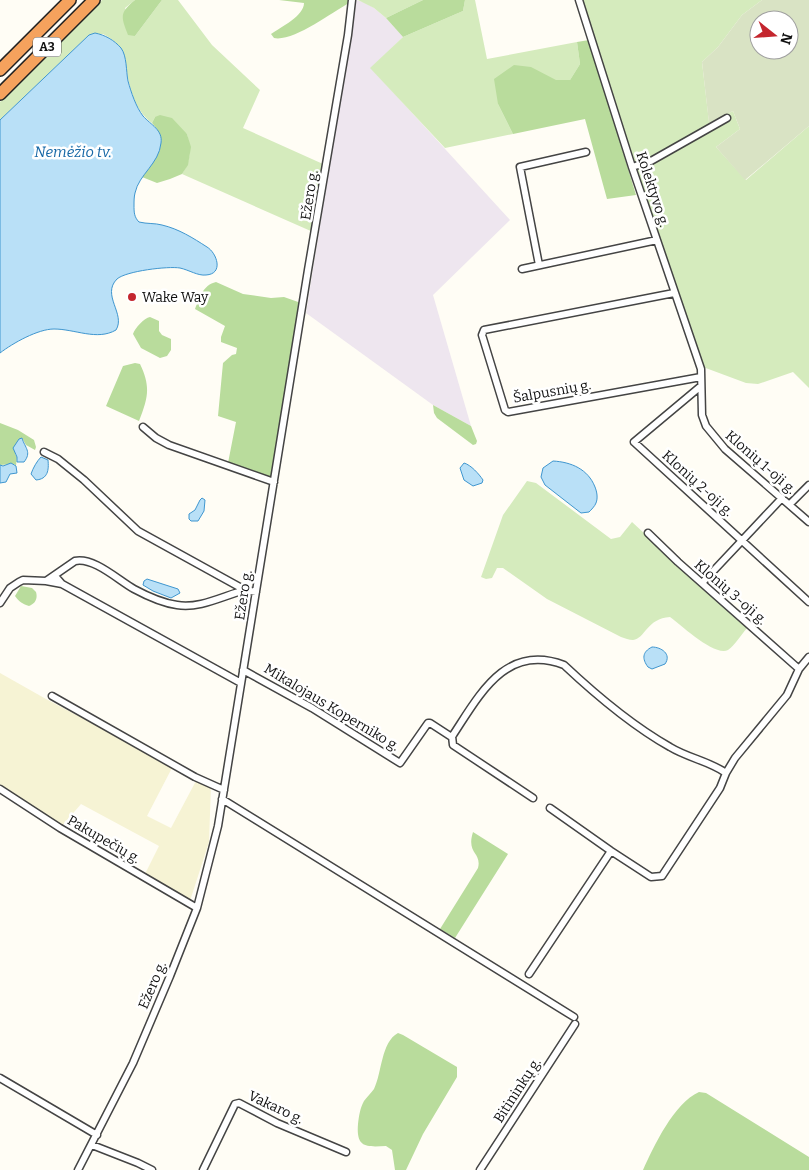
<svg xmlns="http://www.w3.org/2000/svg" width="809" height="1170" viewBox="0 0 809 1170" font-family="Bitter,serif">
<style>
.industrial{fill:#eee6ef}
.farmland{fill:#f6f3d4}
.green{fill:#d5ebbd}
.forest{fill:#b9dc9c}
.cemetery{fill:#d9e3c4;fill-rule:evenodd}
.water{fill:#b9e0f7;stroke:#3f96cf}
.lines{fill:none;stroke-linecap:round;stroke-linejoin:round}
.street-casing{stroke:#444;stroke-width:9}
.highway-casing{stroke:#222;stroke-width:14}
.street{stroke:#fff;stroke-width:6}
.highway{stroke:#f5a25d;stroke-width:11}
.poi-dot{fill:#c4262e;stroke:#fff;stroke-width:2}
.labels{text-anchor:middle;stroke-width:5;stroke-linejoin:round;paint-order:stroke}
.shield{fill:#fff;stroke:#585858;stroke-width:1}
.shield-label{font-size:12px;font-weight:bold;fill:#111}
.street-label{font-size:14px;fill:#111;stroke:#fff}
.poi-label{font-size:14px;fill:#111;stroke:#fff;text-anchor:start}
.water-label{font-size:15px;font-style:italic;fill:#1768a6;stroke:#fff}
</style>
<rect width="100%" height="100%" fill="#fffdf5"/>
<!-- industrial -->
<path class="industrial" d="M 356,0 L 364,2 L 374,8 L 386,18 L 403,37 L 371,68 L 510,220 L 433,295 L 471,426 L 433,405 L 306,313 Z"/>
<!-- farmland -->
<path class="farmland" d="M 0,673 L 46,699 L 173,766 L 147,816 L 171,828 L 197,779 L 211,786 L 209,842 L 189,904 L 145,874 L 159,846 L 81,804 L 62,826 L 0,785 Z"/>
<!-- green -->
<path class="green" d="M 102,0 L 135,0 L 125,8 L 135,36 L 162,0 L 178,0 L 212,45 L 260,90 L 243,128 L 323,164 L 313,232 L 182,174 C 191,161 191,149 187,134 L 155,117 L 152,123 C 136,111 130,91 127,72 C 126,64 126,55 121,49 C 118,43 109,37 103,34 L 89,35 L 0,120 L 0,102 Z
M 358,0 L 423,0 L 386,18 L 374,8 Z
M 465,0 L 475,0 L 487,59 L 577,42 L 580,64 L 570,80 L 556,80 L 498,104 L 513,134 L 445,148 L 370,68 L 403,37 L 463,11 Z
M 582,0 L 762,0 L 742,15 L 718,47 L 702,62 L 709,122 L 733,111 L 740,129 L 716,147 L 746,180 L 809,126 L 809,388 L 793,372 L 758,384 L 746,383 L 703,367 L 636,171 Z
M 527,481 L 536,483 L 611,539 L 620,537 L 632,522 L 747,628 C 741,635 735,645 728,650 C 715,657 681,625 670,617 C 647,618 645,639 633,640 C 629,640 625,638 621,637 L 547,599 L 503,568 L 497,568 L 492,578 L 486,579 L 481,577 L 503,515 Z"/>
<!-- forest -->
<path class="forest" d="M 135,0 L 162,0 L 135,36 L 128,35 C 121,17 119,13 135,0 Z
M 279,0 L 348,0 L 349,3 C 331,13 293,42 274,38 L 271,34 C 281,27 304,16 304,3 Z
M 423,0 L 465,0 L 463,11 L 403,37 L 386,18 Z
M 589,40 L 636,195 L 607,199 L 585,119 L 513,134 L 498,104 L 494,79 L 514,65 L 531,67 L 556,80 L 570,80 L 580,64 L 577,42 Z
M 160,115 L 172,118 L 187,134 L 191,147 L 188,165 L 182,174 L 170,179 L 157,183 L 142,177 L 151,166 L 157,129 L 152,123 L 155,117 Z
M 216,282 L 243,294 L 271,298 L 284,297 L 301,303 L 272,478 L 228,463 L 236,422 L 218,416 L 223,363 L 232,355 L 236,354 L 237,348 L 221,342 L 221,337 L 225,326 L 195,309 C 200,297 203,285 216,282 Z
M 150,317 L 159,321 L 159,331 L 162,335 L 171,339 L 171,350 L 167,356 L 160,358 L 141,348 L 133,334 C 135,328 144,318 150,317 Z
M 135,363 L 140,364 C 151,387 148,398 139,421 L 106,406 L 123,366 Z
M 433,405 L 471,426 L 477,441 L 476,444 L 473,445 L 437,418 L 434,413 Z
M 0,423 L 18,430 L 34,440 L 36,447 L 35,450 L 26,445 L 22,438 L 15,454 L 17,457 L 16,466 L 14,464 L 0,465 Z
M 21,586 L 32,588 L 36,592 C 38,599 35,604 29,606 C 23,604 19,602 15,596 Z
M 473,832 L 508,854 L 455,938 L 440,929 L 478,868 C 482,852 466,854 473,832 Z
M 398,1033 L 403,1035 L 457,1067 L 457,1077 L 423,1134 L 406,1170 L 395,1170 L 392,1150 L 386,1146 C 366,1147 356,1148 358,1124 C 359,1116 360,1108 364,1101 C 367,1097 371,1093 374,1089 C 382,1073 381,1042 398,1033 Z
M 699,1092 L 706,1093 L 809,1157 L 809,1170 L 643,1170 C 654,1146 674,1103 699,1092 Z"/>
<!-- cemetery -->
<path class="cemetery" d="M 762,0 L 809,0 L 809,126 L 745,180 L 716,147 L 740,129 L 733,111 L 709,123 L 702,62 L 718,47 L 742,15 ZM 759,20 L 789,20 L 789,50 L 759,50 Z"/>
<!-- water -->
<path class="water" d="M 95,33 C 105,35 114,40 121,48 C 127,56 126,71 128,81 C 131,92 136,107 143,116 C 151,125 163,130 161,143 C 159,164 139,174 135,193 C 134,197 134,201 134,205 C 134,212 134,217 139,222 C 147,224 155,223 162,225 C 179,229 193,238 207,247 C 217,253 224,274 206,275 C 198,276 189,270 180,268 C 168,266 126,271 117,279 C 101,295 126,314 116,330 C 97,341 75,329 54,329 C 38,329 13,343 0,353 L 0,120 L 89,35 Z
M 22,438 C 25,448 32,452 24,462 L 17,462 L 17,457 L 13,448 L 19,439 Z
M 41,457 L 48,460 C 49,470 48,479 36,480 L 31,474 C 33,468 37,461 41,457 Z
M 553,461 C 571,462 588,469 595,487 C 597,492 598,498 596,503 C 595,506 591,510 589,512 L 581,513 L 545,485 L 541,477 L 543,468 Z
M 11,463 L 16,466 L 17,473 L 10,474 L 6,482 L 0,483 L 0,465 L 3,466 Z
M 464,463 C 471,465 479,474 483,480 L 482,483 L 473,486 L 464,480 L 460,468 Z
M 202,498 L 205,500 L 204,511 L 198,521 L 191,521 L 189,519 L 189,514 L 195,510 L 200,500 Z
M 147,579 L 178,589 L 180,593 L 171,598 L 153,591 L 143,585 L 144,581 Z
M 652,647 C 661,647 672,654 665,664 L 652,669 L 648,667 C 642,659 642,652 652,647 Z"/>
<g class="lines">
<!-- street casing -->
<g class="street-casing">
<path id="street" d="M 579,0 L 632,167 L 701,369 L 702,415 L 706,426 L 725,449 L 809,522
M 632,167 L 651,161 L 727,118
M 539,265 L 520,167 L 586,152
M 522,269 L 657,240
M 674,293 L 484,330 L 482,335 L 505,410 L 508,412 L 701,377
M 701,386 L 634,442 L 809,602
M 143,427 L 156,438 L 169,445 L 274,482
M 44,452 L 58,459 L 84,480 L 138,531 L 245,590 L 256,592
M 790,504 L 809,485
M 648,533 L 678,562 L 799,669
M 46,581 L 62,584 L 55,576
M 702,583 L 782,498
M 62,584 L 241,683
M 0,603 L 10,588 L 19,582 L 23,580 L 46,581 L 75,561 C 94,557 118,580 134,589 C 147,596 162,603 177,605 C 199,609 223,596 245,590
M 243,670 L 312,708 L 400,763 L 428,723 L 430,723 L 450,736 L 453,735 C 480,694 506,643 564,665 C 597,696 631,725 670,747 C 688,758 709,761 726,773
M 52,696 L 195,777 L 224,790
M 452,736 L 453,745 L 533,798
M 0,789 L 60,828 L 197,908
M 222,799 L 574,1017
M 550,808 L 611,851 L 651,877 L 662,876 L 720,788 L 726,773 L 735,758 L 787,695 L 799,669 L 809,657
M 529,974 L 611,851
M 0,1078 L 97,1135
M 92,1145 L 138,1163 L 152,1170
M 78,1170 L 133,1063 L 170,976 L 197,908 L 218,826 L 308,270 L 348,35 L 352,0
M 203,1170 L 235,1104 L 239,1103 L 277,1123 L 346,1152
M 480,1170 L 575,1024"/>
</g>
<!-- highway casing -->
<g class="highway-casing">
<path id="highway" d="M 0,70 L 70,0
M 0,94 L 94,0"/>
</g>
<!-- street -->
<use href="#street" class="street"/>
<!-- highway -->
<use href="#highway" class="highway"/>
</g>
<!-- markers -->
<circle class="poi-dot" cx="132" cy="297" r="5"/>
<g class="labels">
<!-- shield labels -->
<rect class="shield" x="33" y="37.5" width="28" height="19" rx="4"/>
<g class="shield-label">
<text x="47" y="51">A3</text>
</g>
<!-- street labels -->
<g class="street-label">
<text transform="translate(653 189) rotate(72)" y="5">Kolektyvo g.</text>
<text transform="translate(309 195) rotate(-81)" y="5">Ežero g.</text>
<text transform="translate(552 391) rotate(-10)" y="5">Šalpusnių g.</text>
<text transform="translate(761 462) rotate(41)" y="5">Klonių 1-oji g.</text>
<text transform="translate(698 483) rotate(42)" y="5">Klonių 2-oji g.</text>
<text transform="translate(731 592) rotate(41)" y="5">Klonių 3-oji g.</text>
<text transform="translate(243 595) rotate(-81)" y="5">Ežero g.</text>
<text transform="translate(332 707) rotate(31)" y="5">Mikalojaus Koperniko g.</text>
<text transform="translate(104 839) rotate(30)" y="5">Pakupečių g.</text>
<text transform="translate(152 985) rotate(-67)" y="5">Ežero g.</text>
<text transform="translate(517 1090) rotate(-57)" y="5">Bitininkų g.</text>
<text transform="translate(276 1107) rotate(25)" y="5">Vakaro g.</text>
</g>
<!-- poi labels -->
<g class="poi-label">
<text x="142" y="302">Wake Way</text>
</g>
<!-- water labels -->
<g class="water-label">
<text x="73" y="157">Nemėžio tv.</text>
</g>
</g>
<!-- north arrow -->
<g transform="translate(774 35) rotate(107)"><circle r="24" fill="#ffffff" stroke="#a0a0a0"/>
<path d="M0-4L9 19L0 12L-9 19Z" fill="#c4262e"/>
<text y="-8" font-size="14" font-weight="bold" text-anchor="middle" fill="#111111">N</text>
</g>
</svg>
